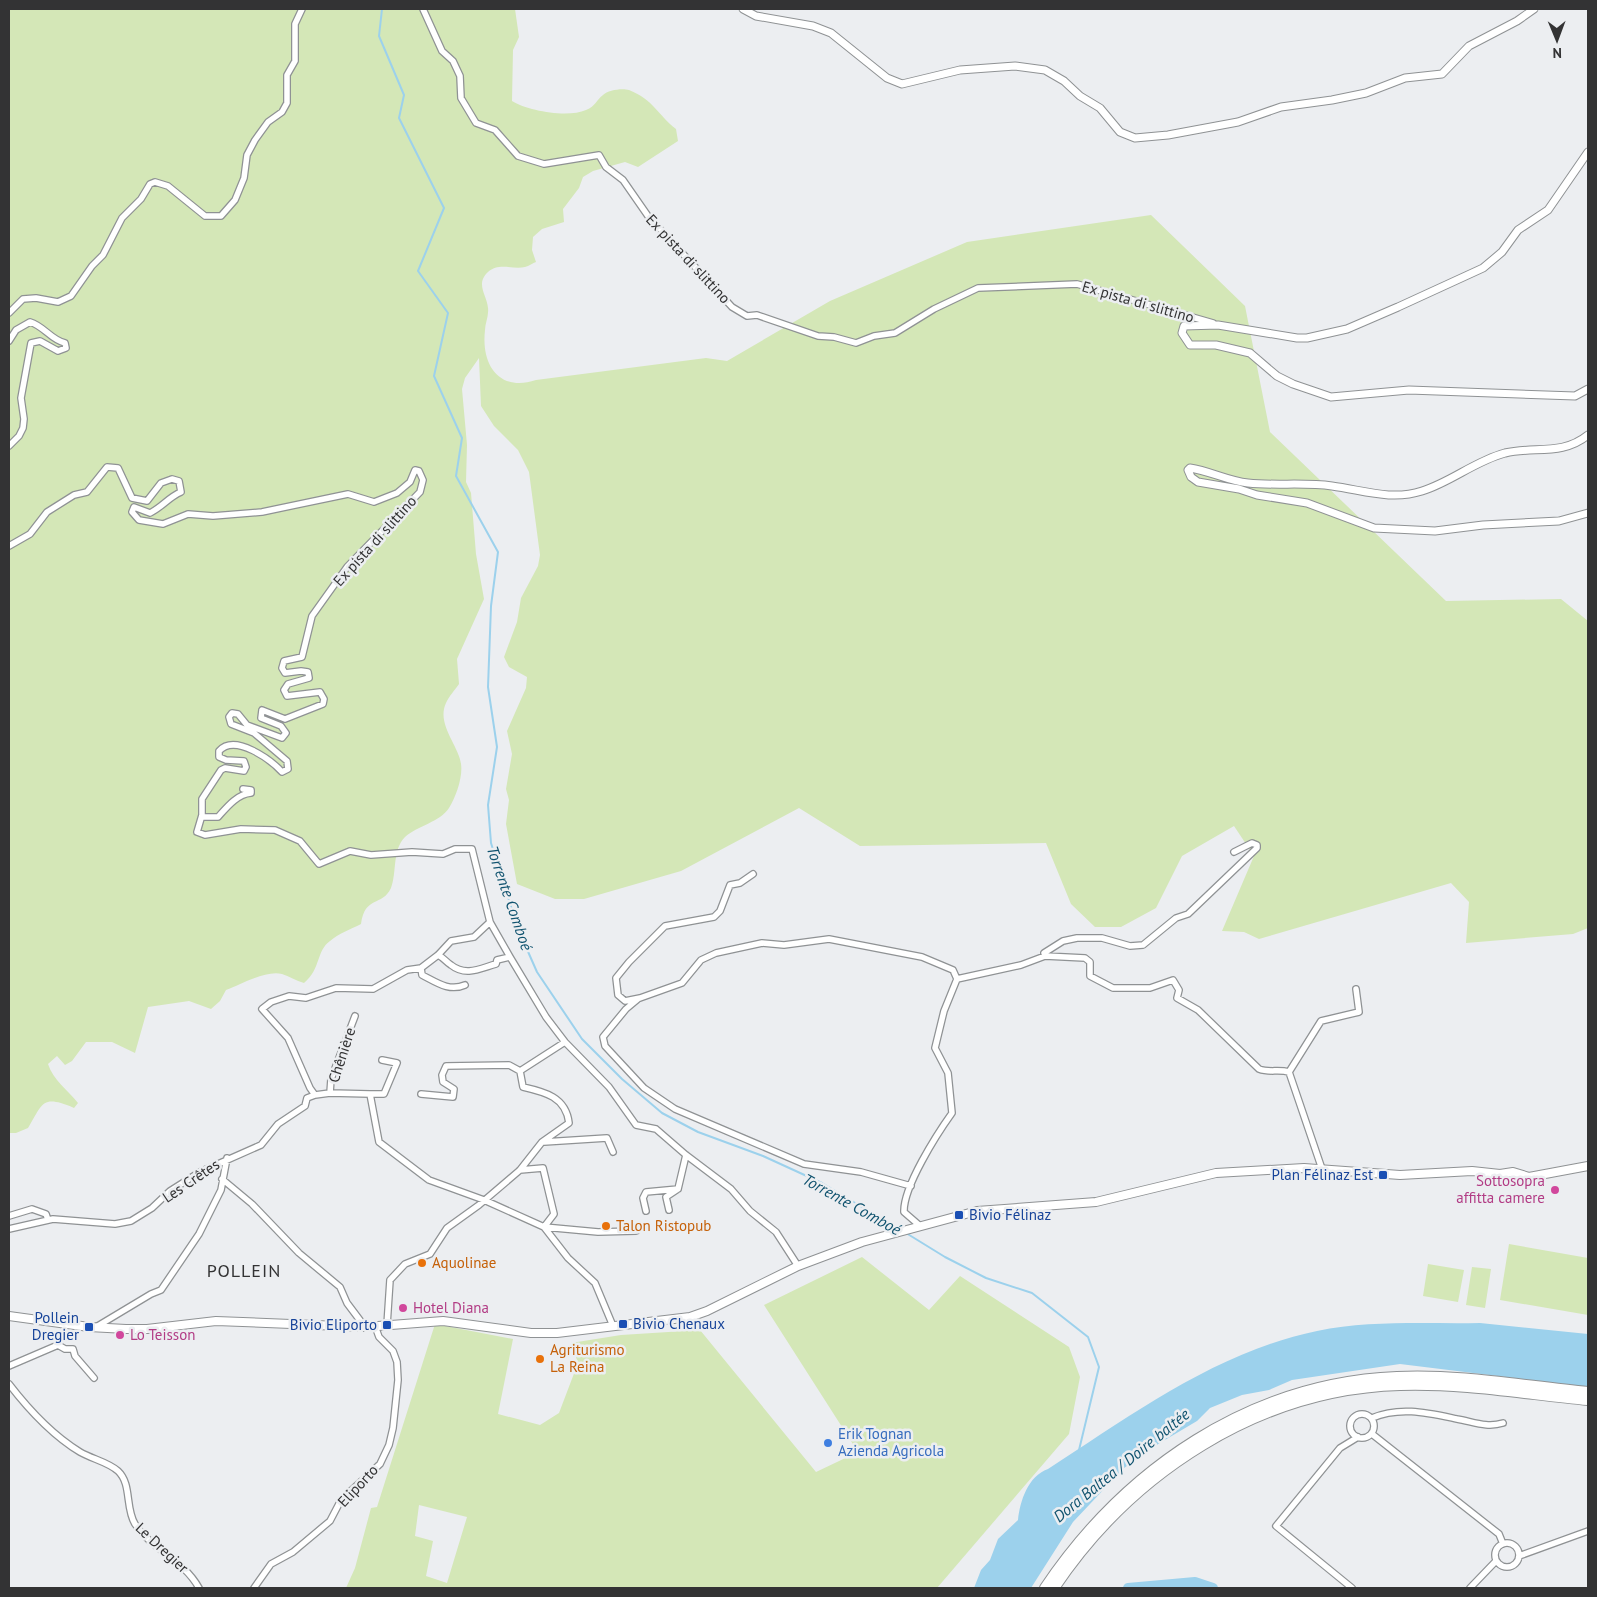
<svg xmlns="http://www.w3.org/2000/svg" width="1597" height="1597" viewBox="0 0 1597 1597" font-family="'PT Sans',sans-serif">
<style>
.green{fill:#d4e7b7;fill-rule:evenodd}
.water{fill:#9cd1ec}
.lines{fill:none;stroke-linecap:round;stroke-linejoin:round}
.stream{stroke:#9cd1ec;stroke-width:2}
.river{stroke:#9cd1ec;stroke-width:10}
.minor-casing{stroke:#8f9294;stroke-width:8}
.tertiary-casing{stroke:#8f9294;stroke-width:9}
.secondary-casing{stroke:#8f9294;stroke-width:10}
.motorway-casing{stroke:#8f9294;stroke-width:12}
.minor{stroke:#fff;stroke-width:5.5}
.tertiary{stroke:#fff;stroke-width:7}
.secondary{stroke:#fff;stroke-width:8}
.motorway{stroke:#fff;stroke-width:10}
.transit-dot{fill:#1a4fb4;stroke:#eceef1;stroke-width:2}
.hotel-dot{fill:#d1479c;stroke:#eceef1;stroke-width:2}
.food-dot{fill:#e8710a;stroke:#eceef1;stroke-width:2}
.shop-dot{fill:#3f7fe0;stroke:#eceef1;stroke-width:2}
.labels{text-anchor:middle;stroke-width:5;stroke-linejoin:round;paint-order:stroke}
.street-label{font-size:15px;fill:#333334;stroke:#eceef1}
.transit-label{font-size:15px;fill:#164399;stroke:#eceef1;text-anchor:end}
.hotel-label{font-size:15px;fill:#b23c85;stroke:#eceef1;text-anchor:start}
.food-label{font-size:15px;fill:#c56008;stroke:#eceef1;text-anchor:start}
.shop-label{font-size:15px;fill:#366cbe;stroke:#eceef1;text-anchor:start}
.water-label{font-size:16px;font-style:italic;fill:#10536f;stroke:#eceef1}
.quarter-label{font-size:18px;letter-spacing:1px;fill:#333334;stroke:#eceef1}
</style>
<rect width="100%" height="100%" fill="#eceef1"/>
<!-- green -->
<path class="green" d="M 9,9 L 515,9 L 519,37 L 513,50 L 512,101 C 528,111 568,118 586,110 C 596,106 596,100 603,95 C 608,90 622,88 629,90 C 654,100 657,114 676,129 L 678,141 L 638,167 L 625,162 L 593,171 L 583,177 L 579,188 L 563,209 L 564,222 L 542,229 L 533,237 L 532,250 L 536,262 C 533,263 529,266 525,267 C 513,270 499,262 488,272 C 475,284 487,295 488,308 C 489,316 485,323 485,330 C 481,365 499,392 536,380 L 706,358 L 727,361 L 830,301 L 967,242 L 1151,215 L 1245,306 L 1270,432 L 1446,601 L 1561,599 L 1588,621 L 1588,928 L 1573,934 L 1466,943 L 1469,902 L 1451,883 L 1259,939 L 1244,932 L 1222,931 L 1254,856 L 1234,826 L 1182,856 L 1156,908 L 1121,927 L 1095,927 L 1071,904 L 1046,843 L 860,846 L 799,808 L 681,871 L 584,899 L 555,899 L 517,884 L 506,824 L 509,800 L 506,789 L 512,754 L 507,731 L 526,688 L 527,677 L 509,667 L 504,657 L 517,622 L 521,598 L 538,566 L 540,555 L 529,472 L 518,450 L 494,426 L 481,406 L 479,358 L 465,378 L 462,389 L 467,445 L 466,482 L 471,493 L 476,554 L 484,599 L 457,659 L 459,684 C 455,690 449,696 446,703 C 436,724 459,746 461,764 C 463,777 456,797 449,808 C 440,822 417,826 405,837 C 392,850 397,873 391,888 C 382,907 365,895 361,924 C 351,929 338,934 330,941 C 316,951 321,969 304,983 C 296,981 289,976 282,974 C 266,970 242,984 226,990 L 220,1001 L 211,1009 L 189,1001 L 148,1007 L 135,1053 L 112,1042 L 86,1042 L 72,1061 L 65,1065 L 57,1056 L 48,1064 C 53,1080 68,1090 78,1103 L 74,1108 C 41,1094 43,1104 28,1128 L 16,1133 L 9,1133 Z
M 1509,1244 L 1588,1258 L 1588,1315 L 1500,1300 Z
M 862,1257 L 929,1310 L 960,1276 L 1069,1347 L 1080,1377 L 1069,1434 L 937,1588 L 346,1588 L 355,1568 L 371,1508 L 377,1507 L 435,1324 L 513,1339 L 498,1414 L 540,1425 L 559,1413 L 578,1363 L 571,1343 L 621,1335 L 700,1330 L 816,1472 L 858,1452 L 764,1305 ZM 419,1505 L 467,1517 L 447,1583 L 426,1576 L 433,1541 L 415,1536 Z
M 1428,1264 L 1464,1270 L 1458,1302 L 1423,1296 Z
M 1472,1267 L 1491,1269 L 1485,1308 L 1466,1305 Z"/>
<!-- water -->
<path class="water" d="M 1480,1323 L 1588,1334 L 1588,1387 L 1400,1364 L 1292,1380 L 1269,1390 L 1242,1395 L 1210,1408 L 1197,1421 L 1143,1453 L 1123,1469 L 1073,1522 L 1031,1588 L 974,1588 L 981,1570 L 990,1560 L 998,1539 L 1018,1520 C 1020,1501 1028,1476 1048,1469 C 1132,1415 1216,1352 1317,1331 C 1370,1320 1425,1324 1480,1323 Z"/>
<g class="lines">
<!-- stream -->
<path class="stream" d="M 382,9 L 379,36 L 404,95 L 399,118 L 444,208 L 418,271 L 448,313 L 434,376 L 462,438 L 456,476 L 498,552 L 491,606 L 488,687 L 497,747 L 488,805 L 491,843 L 518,929 L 537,972 L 582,1039 L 622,1079 L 662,1113 L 698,1132 L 763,1156 L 822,1183 L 900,1230
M 906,1233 L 945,1257 L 986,1278 L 1032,1293 L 1088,1337 L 1099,1367 L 1079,1450"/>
<!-- river -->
<path class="river" d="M 1128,1588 L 1195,1582 L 1213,1588"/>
<!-- minor casing -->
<g class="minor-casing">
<path id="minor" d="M 423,9 L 442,51 L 453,61 L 460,76 L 461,98 L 476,123 L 495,130 L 518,156 L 544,164 L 599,155 L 606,167 L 623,180 L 648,216 L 732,307 L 747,316 L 757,315 L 818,336 L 834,337 L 856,343 L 874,336 L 895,333 L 934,309 L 978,288 L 1077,284 L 1213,323
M 9,313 L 23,299 L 36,298 L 58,302 L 71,296 L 92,266 L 103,255 L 122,218 L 141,199 L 150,184 L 155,182 L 168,186 L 205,216 L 221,216 L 235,200 L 244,178 L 247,155 L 255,140 L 268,122 L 282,112 L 287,103 L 287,75 L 295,61 L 295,24 L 302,9
M 9,341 L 16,330 L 30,322 C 44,326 51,340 65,343 L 66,348 L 58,351 L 40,341 L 31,343 L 21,398 L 24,419 L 23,428 L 19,436 L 9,446
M 9,546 L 30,534 L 47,512 L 74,495 L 87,492 L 107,467 L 118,468 L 132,498 L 147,501 L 161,483 L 172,479 L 179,481 L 181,492 C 169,497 162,507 150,513 L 134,507 L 132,512 L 139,520 L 163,524 L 188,514 L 213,516 L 262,512 L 348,494 L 374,502 L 397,493 L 410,482 L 415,470 L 419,471 L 423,480 L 420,492 L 347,567 L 312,616 L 302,657 L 284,661 L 282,668 L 285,673 L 301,671 L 308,672 L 309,678 L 288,684 L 284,690 L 287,696 L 320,692 L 324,699 L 323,704 L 285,719 L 262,710 L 261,718 L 281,726 L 286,733 L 282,738 L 247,725 L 238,714 L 232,713 L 229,717 L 231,724 L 254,733 L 287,761 L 288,769 L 282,772 C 271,760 235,733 219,751 L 219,757 L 226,760 L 244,761 L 246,767 L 244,771 L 225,768 L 221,770 L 202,799 L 202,815 L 197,832 L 205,835 L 241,829 L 275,830 L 300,841 L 319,864 L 350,851 L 371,855 L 412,852 L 443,854 L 455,849 L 472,849 L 490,922 L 510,957 L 546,1017 L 565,1042 L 609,1087 L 636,1125 L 656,1129 L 686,1155 L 731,1189 L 750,1211 L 776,1232 L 798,1266
M 202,817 L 218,817 C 226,808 237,794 251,793 L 251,790 L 243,789
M 753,874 L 740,883 L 730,885 L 720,911 L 714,917 L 665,926 L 629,962 L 616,978 L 618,995 L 625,1001 L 640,998 L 682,983 L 701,960 L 716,953 L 762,943 L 784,945 L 829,939 L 922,957 L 953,970 L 957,979
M 438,955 C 444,958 446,962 451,965 C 466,977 481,968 496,964 L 497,960 L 510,957
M 1045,956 L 1044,953 L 1063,941 L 1077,938 L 1102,938 L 1130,946 L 1143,945 L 1176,918 L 1188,914 L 1257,848 L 1257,845 L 1252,843 L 1234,852
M 421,968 L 422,975 C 436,982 449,992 465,985
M 638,999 L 626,1009 L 603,1037 L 605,1046 L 644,1088 L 675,1109 L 804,1164 L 861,1172 L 911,1186
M 355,1016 L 331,1079 L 330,1093 L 370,1094 L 379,1142 L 429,1180 L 484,1200 L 544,1227 L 568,1258 L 595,1283 L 613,1326
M 330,1093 L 315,1095 L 310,1088 L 288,1038 L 262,1009 L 271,1002 L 289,996 L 306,998 L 336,988 L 373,989 L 407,970 L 421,968 L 438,955 L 451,941 L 474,937 L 490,922
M 370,1094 L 384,1094 L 397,1063 L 382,1060
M 421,1094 L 453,1097 L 454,1089 L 443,1082 L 442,1075 L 446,1066 L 509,1065 L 520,1071
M 544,1142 L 607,1138 L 613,1152
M 1322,1169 L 1289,1072 L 1321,1021 L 1359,1012 L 1356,989
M 520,1170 L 543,1168 L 554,1214 L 544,1227 L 598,1232 L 636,1231
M 222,1179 L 252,1204 L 299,1253 L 340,1287 L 347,1303 L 365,1327
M 669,1210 L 666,1197 L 678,1189 L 686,1155
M 646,1211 L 643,1198 L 646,1192 L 678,1189
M 9,1216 L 32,1209 L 46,1214 L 48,1220
M 919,1225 L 904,1212 C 903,1187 937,1134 952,1113 L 948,1073 L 935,1048 L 944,1011 L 957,979 L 1021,965 L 1045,956 L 1085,958 L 1090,962 L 1090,976 L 1113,988 L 1150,988 L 1173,980 L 1179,990 L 1177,998 L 1198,1010 L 1259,1069 C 1269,1073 1278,1069 1289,1072
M 9,1229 L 53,1219 L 115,1224 L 131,1221 L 152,1208 L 170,1191 L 200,1172 L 261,1145 L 278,1124 L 305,1106 L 307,1098 L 315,1095
M 387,1325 L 390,1280 L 405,1264 L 430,1254 L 447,1228 L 479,1205 L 520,1170 L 542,1142 L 569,1123 C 566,1097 545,1092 523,1087 L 520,1071 L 565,1042
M 96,1327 L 151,1294 L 161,1290 L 199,1234 L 221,1190 L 227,1158
M 9,1366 L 58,1345 L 65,1349 L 73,1349 L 75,1356 L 94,1378
M 9,1384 C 29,1410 52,1435 80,1452 C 92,1459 108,1462 118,1471 C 132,1484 125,1508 135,1524 C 152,1550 183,1559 199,1588
M1350 1426a12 12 0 1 1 24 0a12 12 0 1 1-24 0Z
M 1372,1418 C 1400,1406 1428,1413 1457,1419 C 1474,1422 1487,1428 1503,1423
M 1372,1434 L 1499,1534 L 1503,1544
M1495 1555a12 12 0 1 1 24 0a12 12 0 1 1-24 0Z
M 1519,1556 L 1588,1531
M 254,1588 L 271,1564 L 293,1552 L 330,1521 L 341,1500 L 380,1464 L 389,1445 L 393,1428 L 398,1380 L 397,1362 L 393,1351 L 379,1337 L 375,1326
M 1352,1588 L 1276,1526 L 1340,1448 L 1358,1437
M 1470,1588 L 1496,1561"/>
</g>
<!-- tertiary casing -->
<g class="tertiary-casing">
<path id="tertiary" d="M 743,9 L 756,16 L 813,26 L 831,33 L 887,78 L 902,84 L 960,70 L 1015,66 L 1045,70 L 1064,81 L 1080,96 L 1100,108 L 1120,132 L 1135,138 L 1168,135 L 1238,122 L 1281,107 L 1332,100 L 1366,93 L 1405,78 L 1442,74 L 1469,46 L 1517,21 L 1534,9
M 1588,152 L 1548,210 L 1518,230 L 1502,252 L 1483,268 L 1398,307 L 1347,329 L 1307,338 L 1297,338 L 1218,325 L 1184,326 L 1182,333 L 1190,345 L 1216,345 L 1250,353 L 1277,376 L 1293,384 L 1331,397 L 1409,390 L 1575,396 L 1588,389
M 1588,435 C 1562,456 1535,446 1505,453 C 1475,461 1451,482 1422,491 C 1391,501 1363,490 1332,486 C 1304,482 1276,486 1248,483 C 1228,481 1210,471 1190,468 L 1188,470 L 1191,477 L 1198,482 L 1239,489 L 1257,495 L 1307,503 L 1374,528 L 1435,531 L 1483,525 L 1559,521 L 1588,513"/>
</g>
<!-- secondary casing -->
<g class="secondary-casing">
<path id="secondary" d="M 9,1316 L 89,1327 L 126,1329 L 147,1329 L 216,1321 L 365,1327 L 443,1321 L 531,1333 L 557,1333 L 690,1317 L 707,1311 L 798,1266 L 862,1242 L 977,1211 L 1096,1202 L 1216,1173 L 1304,1168 L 1400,1175 L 1472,1171 L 1500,1174 L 1513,1172 L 1529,1177 L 1588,1166"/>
</g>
<!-- motorway casing -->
<g class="motorway-casing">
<path id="motorway" d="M 1045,1588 C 1125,1469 1250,1383 1397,1377 C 1461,1374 1524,1386 1588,1392
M 1054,1588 C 1131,1473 1258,1389 1400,1385 C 1463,1383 1525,1394 1588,1400"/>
</g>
<!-- minor -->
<use href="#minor" class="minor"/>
<!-- tertiary -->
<use href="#tertiary" class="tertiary"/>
<!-- secondary -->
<use href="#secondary" class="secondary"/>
<!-- motorway -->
<use href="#motorway" class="motorway"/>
</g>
<!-- markers -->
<g class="transit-dot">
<rect x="1378" y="1170" width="10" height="10" rx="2.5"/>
<rect x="954" y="1210" width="10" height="10" rx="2.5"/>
<rect x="618" y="1319" width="10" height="10" rx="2.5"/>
<rect x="382" y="1320" width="10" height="10" rx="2.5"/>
<rect x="84" y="1322" width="10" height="10" rx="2.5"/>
</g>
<g class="hotel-dot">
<circle cx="1555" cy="1190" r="5"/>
<circle cx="403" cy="1308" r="5"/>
<circle cx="120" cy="1335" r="5"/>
</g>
<g class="food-dot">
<circle cx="606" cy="1226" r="5"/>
<circle cx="422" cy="1263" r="5"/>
<circle cx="540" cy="1359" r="5"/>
</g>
<circle class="shop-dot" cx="828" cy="1443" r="5"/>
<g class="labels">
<!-- street labels -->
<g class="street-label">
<text transform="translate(688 259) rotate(47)" y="5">Ex pista di slittino</text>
<text transform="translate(1138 302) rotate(16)" y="5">Ex pista di slittino</text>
<text transform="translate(375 541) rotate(-48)" y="5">Ex pista di slittino</text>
<text transform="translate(342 1055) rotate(-72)" y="5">Chênière</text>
<text transform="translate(191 1181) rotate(-34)" y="5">Les Crêtes</text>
<text transform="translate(358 1486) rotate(-47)" y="5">Eliporto</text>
<text transform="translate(162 1548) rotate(43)" y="5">Le Dregier</text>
</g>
<!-- transit labels -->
<g class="transit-label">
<text x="1373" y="1180">Plan Félinaz Est</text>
<text x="969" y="1220" text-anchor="start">Bivio Félinaz</text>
<text x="79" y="1323">Pollein<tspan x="79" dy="17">Dregier</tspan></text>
<text x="633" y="1329" text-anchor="start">Bivio Chenaux</text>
<text x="377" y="1330">Bivio Eliporto</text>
</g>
<!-- hotel labels -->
<g class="hotel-label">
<text x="1545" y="1186" text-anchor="end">Sottosopra<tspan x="1545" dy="17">affitta camere</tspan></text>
<text x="413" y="1313">Hotel Diana</text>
<text x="130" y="1340">Lo Teisson</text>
</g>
<!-- food labels -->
<g class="food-label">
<text x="616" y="1231">Talon Ristopub</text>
<text x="432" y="1268">Aquolinae</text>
<text x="550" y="1355">Agriturismo<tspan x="550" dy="17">La Reina</tspan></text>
</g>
<!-- shop labels -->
<g class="shop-label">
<text x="838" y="1439">Erik Tognan<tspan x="838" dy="17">Azienda Agricola</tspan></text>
</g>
<!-- water labels -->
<g class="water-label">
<text transform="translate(510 898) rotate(71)" y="6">Torrente Comboé</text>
<text transform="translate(852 1204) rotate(29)" y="6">Torrente Comboé</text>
<text transform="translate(1121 1465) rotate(-39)" y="6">Dora Baltea / Doire baltée</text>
</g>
<!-- quarter labels -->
<g class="quarter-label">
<text x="244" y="1277">POLLEIN</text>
</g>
</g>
<!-- border -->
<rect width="1597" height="1597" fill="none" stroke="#333334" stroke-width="20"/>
<!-- north arrow -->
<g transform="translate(1557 40) rotate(179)" stroke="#eceef1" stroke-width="4" paint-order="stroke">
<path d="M0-4L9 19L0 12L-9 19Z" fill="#333334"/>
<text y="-8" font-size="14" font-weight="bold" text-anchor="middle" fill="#333334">N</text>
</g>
</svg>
